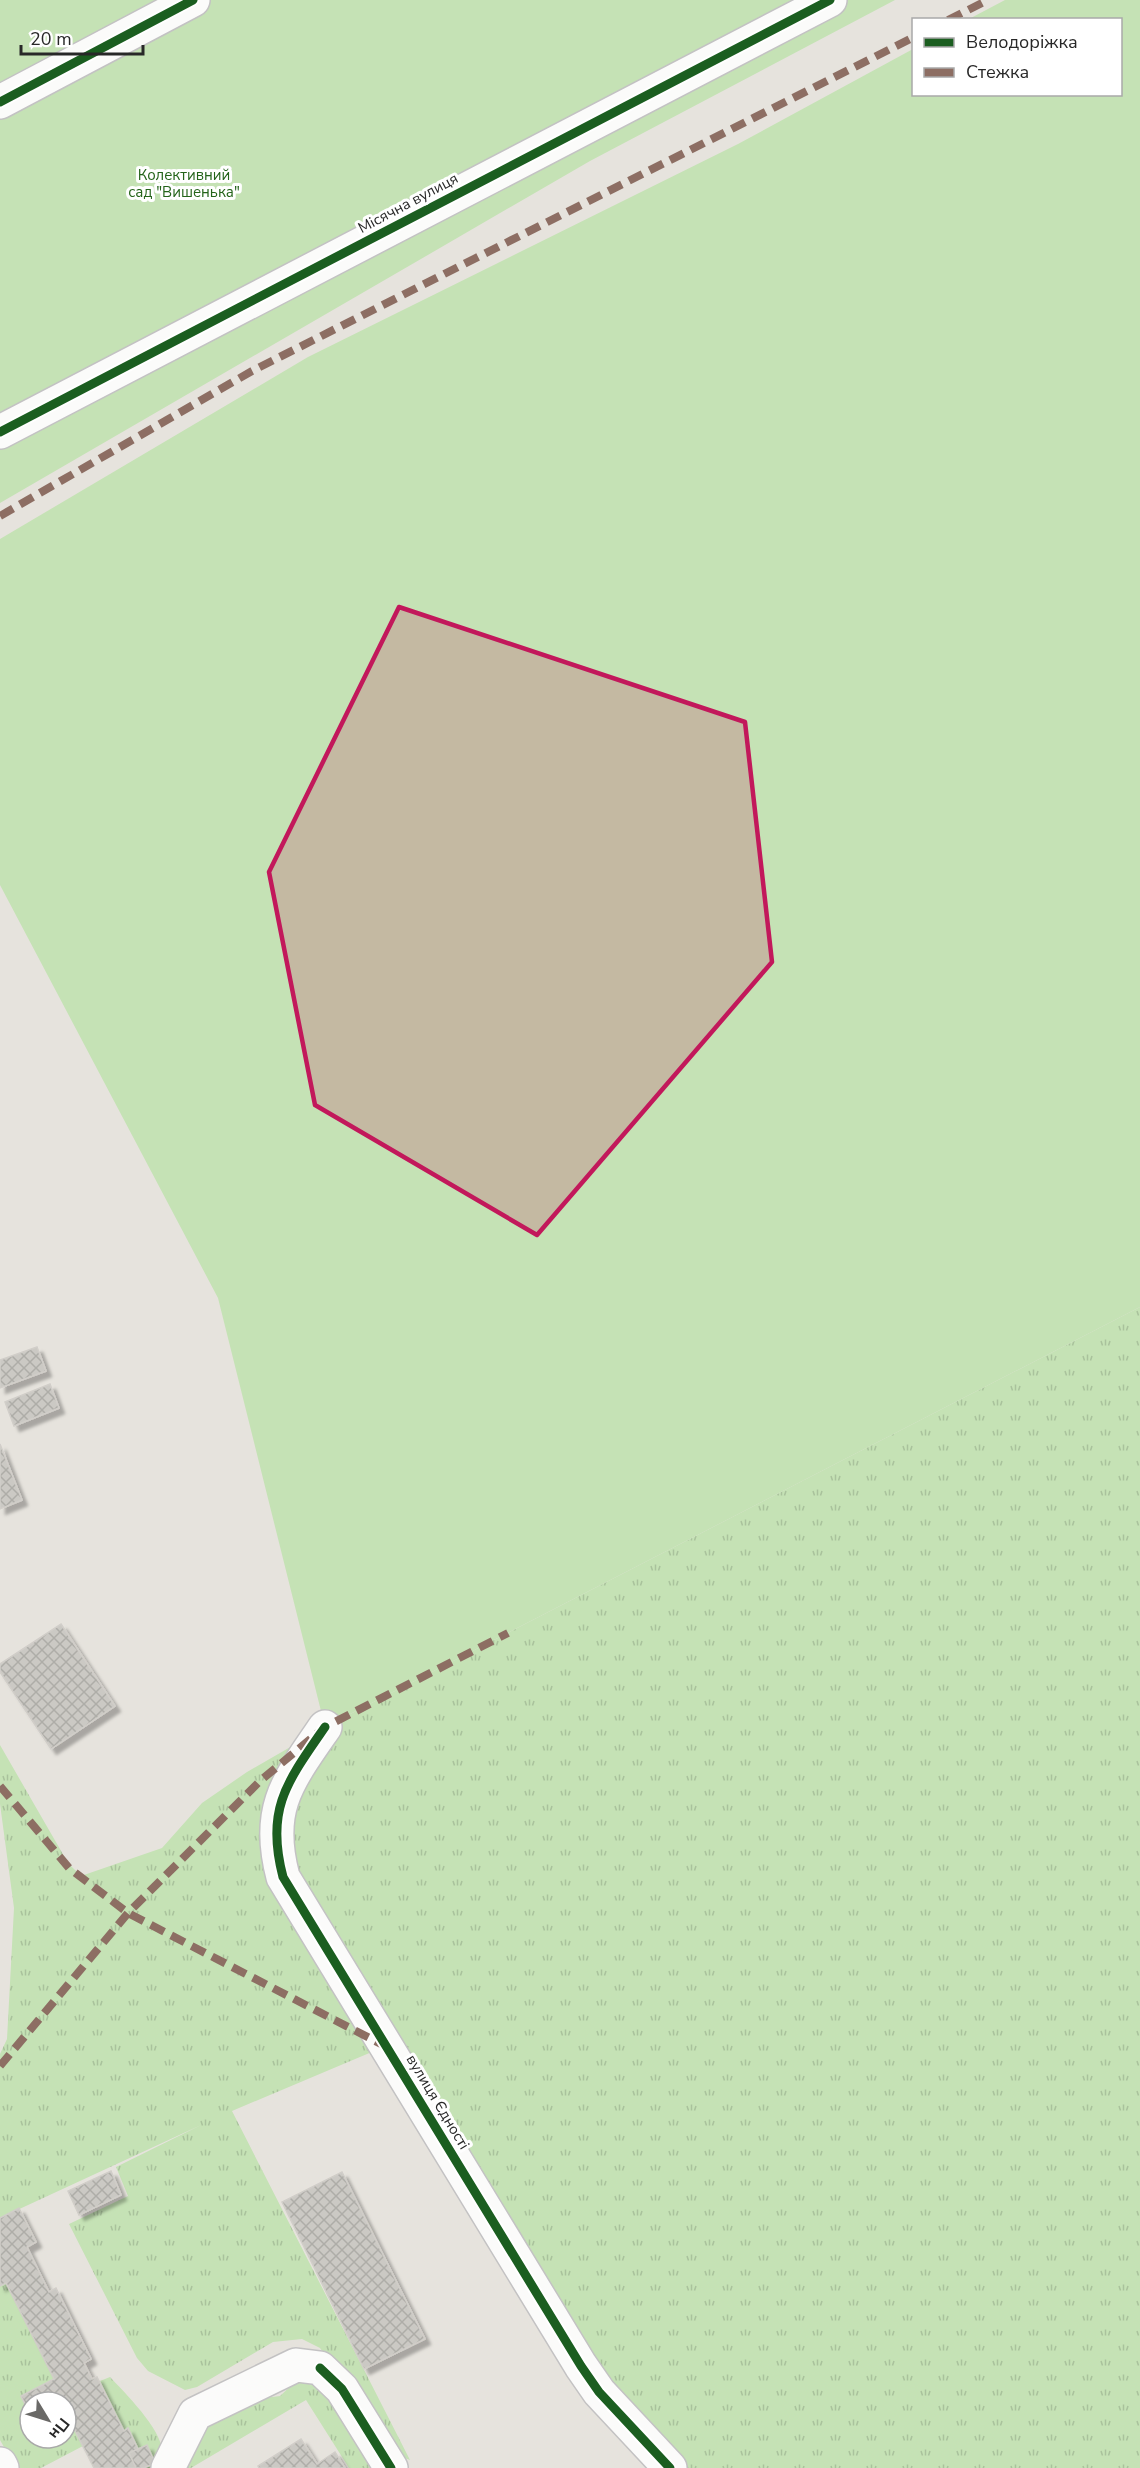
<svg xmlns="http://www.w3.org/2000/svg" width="1140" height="2468" viewBox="0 0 1140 2468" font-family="'Nunito Sans',sans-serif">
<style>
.grass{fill:url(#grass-tufts)}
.garden{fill:#c5e2b5}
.building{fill:url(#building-cross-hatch);stroke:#d1cec9;stroke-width:1.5;filter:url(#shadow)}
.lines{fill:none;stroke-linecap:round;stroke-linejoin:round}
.minor-casing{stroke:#c3c2c3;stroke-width:36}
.minor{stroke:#fbfbfa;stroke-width:33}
.quiet{stroke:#8d6e63;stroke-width:8;stroke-dasharray:15 8;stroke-linecap:butt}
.cycleway-casing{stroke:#fff;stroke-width:13}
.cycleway{stroke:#1b5e20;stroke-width:9}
.marked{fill:#c2185b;fill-opacity:0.2;stroke:#c2185b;stroke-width:4.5;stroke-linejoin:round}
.labels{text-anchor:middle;stroke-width:6;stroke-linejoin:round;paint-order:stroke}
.park-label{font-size:15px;fill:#236319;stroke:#fff}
.street-label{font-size:15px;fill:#282828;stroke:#fff}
</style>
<defs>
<pattern id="grass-tufts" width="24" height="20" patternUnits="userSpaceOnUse" patternTransform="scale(1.5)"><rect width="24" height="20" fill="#c5e2b5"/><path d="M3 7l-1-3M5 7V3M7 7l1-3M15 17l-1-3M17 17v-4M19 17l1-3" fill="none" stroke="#a9c29c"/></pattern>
<pattern id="building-cross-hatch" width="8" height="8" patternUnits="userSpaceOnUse" patternTransform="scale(1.5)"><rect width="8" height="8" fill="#cbc9c4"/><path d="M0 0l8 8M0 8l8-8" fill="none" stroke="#aeada8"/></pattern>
<filter id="shadow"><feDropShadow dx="5.5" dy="5.5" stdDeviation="1.5" flood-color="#0004"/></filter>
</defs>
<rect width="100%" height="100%" fill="#e6e3dd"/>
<!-- grass -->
<path class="grass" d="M 1140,1307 L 1140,2468 L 670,2468 L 646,2442 L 386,2046 L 232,2111 L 410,2460 L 399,2456 L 320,2348 L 302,2339 L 273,2342 L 197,2387 L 185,2390 L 148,2371 L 137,2358 L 69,2224 L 128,2196 L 116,2167 L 201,2125 L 0,2218 L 0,2054 L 7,2039 L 14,1908 L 0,1804 L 0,1745 L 68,1863 L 81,1876 L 162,1848 L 202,1803 L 247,1772 L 325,1727 Z
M 6,2283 L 54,2379 L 21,2396 L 28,2409 L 30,2408 L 30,2438 L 66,2438 L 66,2413 L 83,2446 L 41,2468 L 16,2468 L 0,2440 L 0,2286 Z
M 110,2377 C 124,2392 165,2432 162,2454 C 161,2459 159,2464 157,2468 L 144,2468 L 155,2463 L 147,2446 L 138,2449 L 128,2428 L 124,2431 L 100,2381 Z
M 294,2383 L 311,2383 L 329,2390 L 375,2468 L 349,2468 L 306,2400 L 191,2468 L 179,2468 L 201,2432 L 223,2414 L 264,2398 L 280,2396 Z"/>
<!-- garden -->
<path class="garden" d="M 0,0 L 895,0 L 590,161 L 0,503 Z
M 1005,0 L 1140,0 L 1140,1307 L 325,1727 L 218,1298 L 0,885 L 0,539 L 308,357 L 738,144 L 913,49 L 914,94 L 1120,94 L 1120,20 L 969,19 Z"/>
<!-- building -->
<path class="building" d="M 37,1347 L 46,1371 L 0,1388 L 0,1360 Z
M 50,1384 L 59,1408 L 14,1426 L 5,1402 Z
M 0,1444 L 22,1500 L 0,1509 Z
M 61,1624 L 115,1706 L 51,1749 L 0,1672 L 0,1664 Z
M 111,2171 L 121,2195 L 79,2215 L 68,2191 Z
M 342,2172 L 425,2339 L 364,2369 L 282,2202 Z
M 19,2208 L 36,2242 L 27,2247 L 49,2292 L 56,2288 L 91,2359 L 84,2363 L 92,2379 L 97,2377 L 124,2431 L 128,2428 L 138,2449 L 129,2453 L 136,2468 L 94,2468 L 66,2413 L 66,2402 L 61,2402 L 57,2394 L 42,2402 L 30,2402 L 28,2410 L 21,2396 L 54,2379 L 6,2283 L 0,2286 L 0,2218 Z
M 301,2439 L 317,2464 L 335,2452 L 345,2468 L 259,2468 L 258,2466 Z
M 147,2445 L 155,2463 L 144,2468 L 136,2468 L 129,2453 Z"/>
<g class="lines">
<!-- minor casing -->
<g class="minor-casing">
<path id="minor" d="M 0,102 L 193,0
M 0,432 L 830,0
M 325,1727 C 287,1782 265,1809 283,1877 L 581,2366 L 599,2392 L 670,2468
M 0,2464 L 2,2468
M 168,2468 L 195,2414 L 296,2365 L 320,2368 L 342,2389 L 391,2468"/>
</g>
<!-- minor -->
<use href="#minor" class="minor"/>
<!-- quiet -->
<path class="quiet" d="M 948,20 L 988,0
M 0,516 L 252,371 L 914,37
M 0,1786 L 69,1868 L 128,1913 L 383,2045
M 0,2066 L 128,1913 L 260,1781 L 325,1727 L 508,1633"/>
<!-- cycleway casing -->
<g class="cycleway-casing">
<path id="cycleway" d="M 0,102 L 193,0
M 0,432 L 830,0
M 325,1727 C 287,1782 265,1809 283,1877 L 581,2366 L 599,2392 L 670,2468
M 320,2368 L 342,2389 L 391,2468"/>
</g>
<!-- cycleway -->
<use href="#cycleway" class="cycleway"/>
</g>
<!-- marked area -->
<path class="marked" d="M 399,607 L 745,722 L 772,962 L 537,1235 L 315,1105 L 269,872 Z"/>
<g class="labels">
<!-- park labels -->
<g class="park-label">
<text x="184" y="180">Колективний<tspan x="184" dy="17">сад "Вишенька"</tspan></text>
</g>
<!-- street labels -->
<g class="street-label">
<text transform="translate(408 203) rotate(-28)" y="5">Місячна вулиця</text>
<text transform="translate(438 2102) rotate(59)" y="5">вулиця Єдності</text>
</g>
</g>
<!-- legend -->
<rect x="912" y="18" width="210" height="78" fill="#ffffff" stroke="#a9a9a9" stroke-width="1.5"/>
<rect x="924" y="38" width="30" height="9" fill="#1b5e20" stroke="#a9a9a9" stroke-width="1.5"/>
<text x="966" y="48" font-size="18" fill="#282828">Велодоріжка</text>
<rect x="924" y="68" width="30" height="9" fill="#8d6e63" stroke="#a9a9a9" stroke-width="1.5"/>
<text x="966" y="78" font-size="18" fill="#282828">Стежка</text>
<!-- north arrow -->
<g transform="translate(48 2420) rotate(128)"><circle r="28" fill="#ffffff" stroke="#a9a9a9" stroke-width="1.5"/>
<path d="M0-4.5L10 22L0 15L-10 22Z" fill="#6a6967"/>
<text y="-9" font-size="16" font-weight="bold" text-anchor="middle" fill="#282828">Пн</text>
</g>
<!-- scale -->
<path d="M21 45v9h122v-9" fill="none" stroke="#282828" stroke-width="3"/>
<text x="30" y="45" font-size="18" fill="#282828" stroke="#ffffff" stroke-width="4.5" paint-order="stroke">20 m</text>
</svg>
